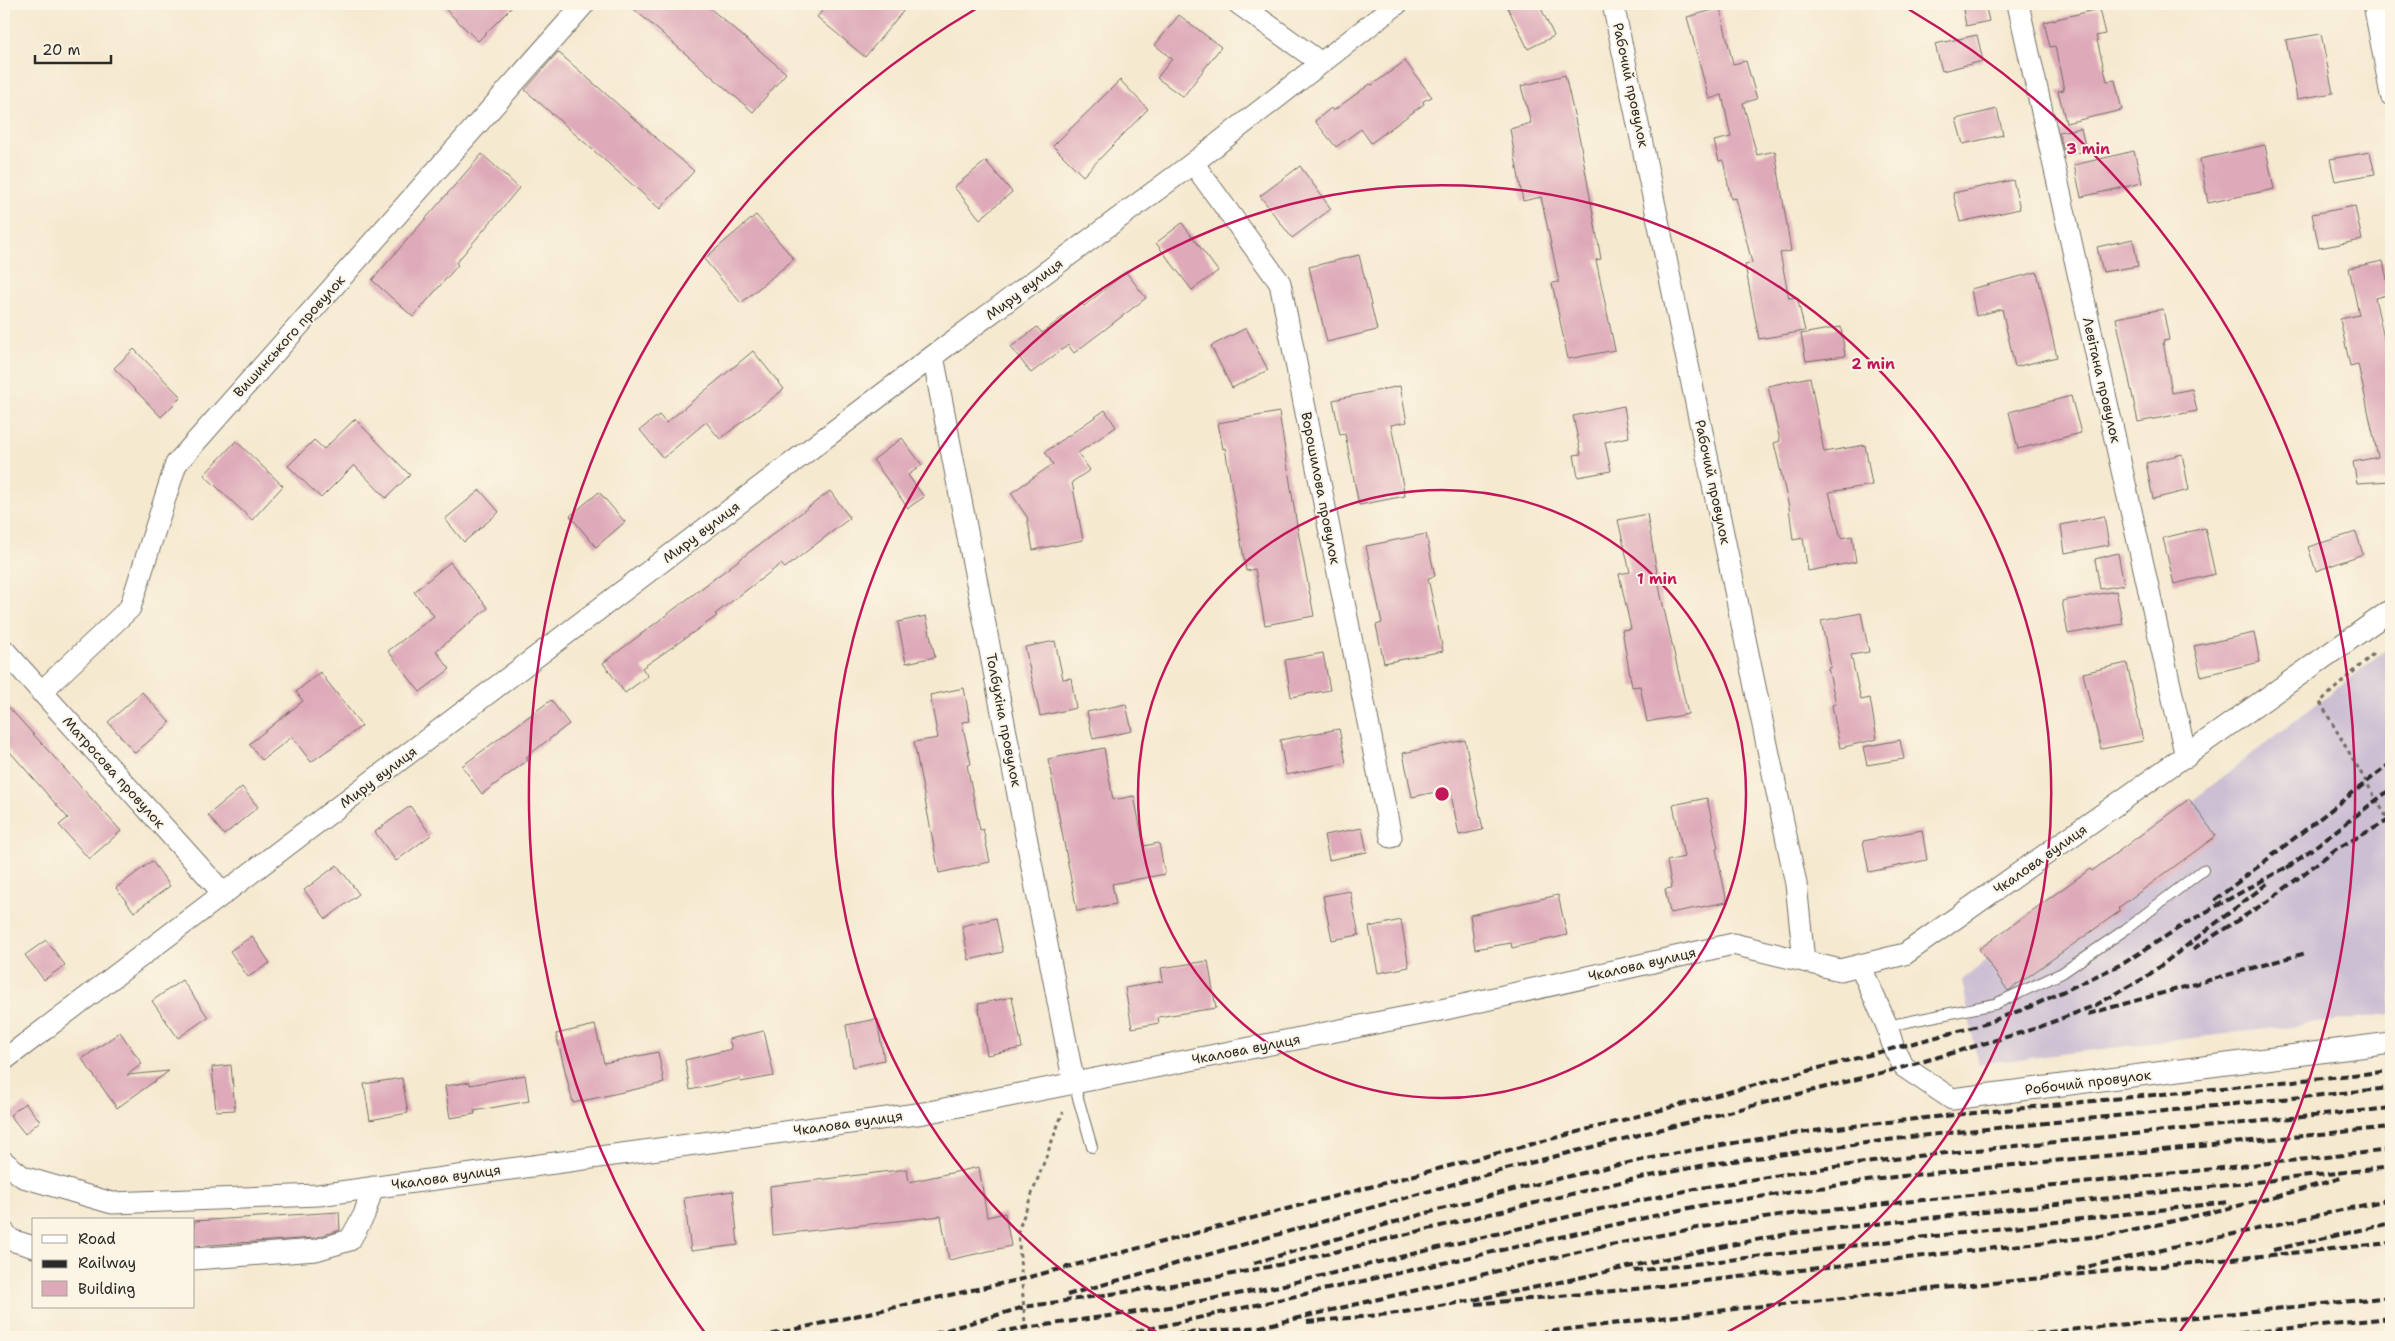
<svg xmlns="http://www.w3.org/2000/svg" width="2395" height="1341" viewBox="0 0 2395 1341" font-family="'Shantell Sans',sans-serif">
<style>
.industrial{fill:#ccbed3}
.building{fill:#deaab9}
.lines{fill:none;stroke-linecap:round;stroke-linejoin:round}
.lane-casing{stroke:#726e65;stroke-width:12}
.street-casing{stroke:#726e65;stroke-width:23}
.path{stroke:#726e65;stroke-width:3;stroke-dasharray:4 4;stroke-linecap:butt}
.lane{stroke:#fff;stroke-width:10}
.street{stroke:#fff;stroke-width:21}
.rail{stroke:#2b2b2b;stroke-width:4;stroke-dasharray:8 4;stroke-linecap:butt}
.ring{fill:none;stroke:#c2185b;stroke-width:2.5}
.labels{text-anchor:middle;stroke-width:4;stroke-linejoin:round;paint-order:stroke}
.street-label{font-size:14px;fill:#2b2b2b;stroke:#fcf5e5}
.centre{fill:#c2185b;stroke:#fcf5e5;stroke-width:2.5}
.ring-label{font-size:15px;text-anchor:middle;font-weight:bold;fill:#c2185b;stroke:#fcf5e5;stroke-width:4;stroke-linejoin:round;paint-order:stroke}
</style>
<rect width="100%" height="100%" fill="#fcf5e5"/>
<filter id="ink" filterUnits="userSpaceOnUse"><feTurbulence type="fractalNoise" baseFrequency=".02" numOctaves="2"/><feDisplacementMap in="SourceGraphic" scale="10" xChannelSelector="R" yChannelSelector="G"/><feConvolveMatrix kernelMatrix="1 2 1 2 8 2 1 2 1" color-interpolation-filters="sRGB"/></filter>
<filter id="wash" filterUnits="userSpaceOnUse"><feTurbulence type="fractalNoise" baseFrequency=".0096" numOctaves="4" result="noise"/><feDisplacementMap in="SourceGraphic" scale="20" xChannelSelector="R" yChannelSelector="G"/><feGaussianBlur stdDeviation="1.12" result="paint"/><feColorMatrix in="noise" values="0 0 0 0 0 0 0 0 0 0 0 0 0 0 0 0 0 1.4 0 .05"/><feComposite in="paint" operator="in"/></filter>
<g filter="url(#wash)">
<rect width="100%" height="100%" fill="#f5e9d0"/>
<!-- industrial -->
<path class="industrial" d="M 2391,646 L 2391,1014 L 1978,1064 L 1962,980 Z"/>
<g id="blocks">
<!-- building -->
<path class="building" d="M 440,4 L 515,4 L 478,41 Z
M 628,4 L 705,4 L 786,73 L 753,112 Z
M 828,4 L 909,4 L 865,57 L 817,17 Z
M 1506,4 L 1539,4 L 1554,36 L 1528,49 Z
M 1962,4 L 1985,4 L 1989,21 L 1966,26 Z
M 1720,8 L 1733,64 L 1746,61 L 1757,99 L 1743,103 L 1757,155 L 1775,151 L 1791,251 L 1780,253 L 1789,298 L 1797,297 L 1805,331 L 1759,339 L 1745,265 L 1752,263 L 1736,198 L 1731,199 L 1723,160 L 1719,161 L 1714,141 L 1731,137 L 1722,95 L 1709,99 L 1687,17 Z
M 2099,9 L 2105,34 L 2096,36 L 2107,81 L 2115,80 L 2122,110 L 2066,123 L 2058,91 L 2064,90 L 2055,46 L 2050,47 L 2044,22 Z
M 1179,15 L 1221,47 L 1183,97 L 1157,78 L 1172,59 L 1155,45 Z
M 2321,34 L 2333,93 L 2297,99 L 2286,40 Z
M 1977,35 L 1983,61 L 1942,71 L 1935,44 Z
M 558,52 L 694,171 L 660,209 L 525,90 Z
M 1405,61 L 1432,97 L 1423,101 L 1424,104 L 1371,143 L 1361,129 L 1336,147 L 1315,121 L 1331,108 L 1333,111 L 1370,84 L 1372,85 Z
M 1565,75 L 1580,141 L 1601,259 L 1596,260 L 1615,350 L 1568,359 L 1552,283 L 1559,282 L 1541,197 L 1523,201 L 1510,129 L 1531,123 L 1521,86 Z
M 1120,80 L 1148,109 L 1083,176 L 1053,146 Z
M 1997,109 L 2003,135 L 1963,144 L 1956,119 Z
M 2081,128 L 2086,151 L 2065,156 L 2059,132 Z
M 2265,145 L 2274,189 L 2208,203 L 2200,159 Z
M 2134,151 L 2142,183 L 2081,197 L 2074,165 Z
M 2370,152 L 2375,174 L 2335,181 L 2330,159 Z
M 482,154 L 519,188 L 456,263 L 458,265 L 413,317 L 372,280 Z
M 986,161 L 1012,192 L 980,219 L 954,187 Z
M 1300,166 L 1331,209 L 1292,238 L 1260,196 Z
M 2013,180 L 2020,209 L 1960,222 L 1953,193 Z
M 2355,206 L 2362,240 L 2319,248 L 2312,214 Z
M 756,215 L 794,259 L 741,303 L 704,259 Z
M 1182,223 L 1218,271 L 1192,290 L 1156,243 Z
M 2133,239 L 2138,266 L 2103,272 L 2097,247 Z
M 1359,255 L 1377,330 L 1327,342 L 1309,267 Z
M 2383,261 L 2390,294 L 2375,298 L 2391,370 L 2391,481 L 2357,483 L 2353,462 L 2378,457 L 2358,364 L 2350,366 L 2340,319 L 2359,315 L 2349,268 Z
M 1126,272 L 1146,298 L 1074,353 L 1068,345 L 1031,373 L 1011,347 L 1037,327 L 1042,333 L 1081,303 L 1084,306 Z
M 2037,272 L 2057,357 L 2015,367 L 2002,309 L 1976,316 L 1971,289 Z
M 2163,309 L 2169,340 L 2163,341 L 2172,393 L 2192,389 L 2197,411 L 2138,422 L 2116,318 Z
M 1841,327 L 1845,356 L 1806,361 L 1801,334 Z
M 1246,328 L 1268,370 L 1232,388 L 1211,346 Z
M 134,349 L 181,397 L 161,417 L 114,368 Z
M 753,351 L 784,389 L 720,439 L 706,422 L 663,458 L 640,430 L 659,415 L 666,423 Z
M 1810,377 L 1824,452 L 1865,445 L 1872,485 L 1829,492 L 1841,538 L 1852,536 L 1856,562 L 1808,571 L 1803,538 L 1793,540 L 1789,507 L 1774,443 L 1780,441 L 1768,386 Z
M 1400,386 L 1407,422 L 1391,425 L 1405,496 L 1359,505 L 1345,434 L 1340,435 L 1333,400 Z
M 2071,396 L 2081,433 L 2018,449 L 2009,412 Z
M 1624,406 L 1629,437 L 1605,442 L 1611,471 L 1578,477 L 1574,455 L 1581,454 L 1573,416 Z
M 1105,410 L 1116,427 L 1078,453 L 1090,470 L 1072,482 L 1083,540 L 1033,550 L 1027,517 L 1011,493 L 1053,464 L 1045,452 Z
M 1279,412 L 1297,526 L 1314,616 L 1265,625 L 1255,569 L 1246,571 L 1225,448 L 1223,449 L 1218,423 Z
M 355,419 L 410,475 L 386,498 L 354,465 L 321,498 L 288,466 L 314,440 L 324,449 Z
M 902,438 L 922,465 L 908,475 L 924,497 L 908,508 L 873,460 Z
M 236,441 L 283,486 L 252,520 L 204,475 Z
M 2182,454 L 2189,490 L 2153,499 L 2146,463 Z
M 480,490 L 499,512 L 464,542 L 445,519 Z
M 830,491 L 850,518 L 785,568 L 781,564 L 715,614 L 717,616 L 642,668 L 648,676 L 625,693 L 603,663 Z
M 599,492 L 625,522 L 596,547 L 570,516 Z
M 1647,514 L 1661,596 L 1688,714 L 1647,722 L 1640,686 L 1632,687 L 1622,630 L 1631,629 L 1619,574 L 1630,572 L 1618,520 Z
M 2104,516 L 2109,545 L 2065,553 L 2061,525 Z
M 2205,528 L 2215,574 L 2174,584 L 2163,538 Z
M 2356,532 L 2363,554 L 2316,571 L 2308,547 Z
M 1426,534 L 1435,576 L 1428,578 L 1443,651 L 1384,663 L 1376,625 L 1382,623 L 1366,546 Z
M 2118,553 L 2124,585 L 2100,589 L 2095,559 Z
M 450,562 L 488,608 L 436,651 L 450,669 L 420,692 L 388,651 L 434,616 L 414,592 Z
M 2116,591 L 2123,624 L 2068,634 L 2062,601 Z
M 1861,613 L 1869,652 L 1851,655 L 1861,700 L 1870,698 L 1877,739 L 1840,748 L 1832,705 L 1836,704 L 1828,668 L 1831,667 L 1821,621 Z
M 926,616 L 935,657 L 906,663 L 898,622 Z
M 2254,633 L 2260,662 L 2201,676 L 2194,646 Z
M 1055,641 L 1063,679 L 1071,678 L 1076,708 L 1040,716 L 1025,647 Z
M 1323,653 L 1330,690 L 1291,697 L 1285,660 Z
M 2127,663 L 2143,741 L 2101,749 L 2083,673 Z
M 320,672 L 362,726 L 311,762 L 292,737 L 262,760 L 249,744 L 303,701 L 296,692 Z
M 964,688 L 970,721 L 962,722 L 971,764 L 967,765 L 980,830 L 983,829 L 990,862 L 939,873 L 914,742 L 938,738 L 930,695 Z
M 142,692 L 170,723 L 135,753 L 108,722 Z
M 551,700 L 569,724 L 526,757 L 528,760 L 482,794 L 462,766 Z
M 4,702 L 121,831 L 89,859 L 59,825 L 68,818 L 4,745 Z
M 1126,704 L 1132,731 L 1093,739 L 1087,712 Z
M 1339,729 L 1346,763 L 1286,775 L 1280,740 Z
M 1465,740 L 1483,830 L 1459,835 L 1450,789 L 1412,797 L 1403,753 Z
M 1900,740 L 1904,759 L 1867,765 L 1863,747 Z
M 1104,748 L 1113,800 L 1134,796 L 1144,846 L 1159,843 L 1165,874 L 1112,884 L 1116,904 L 1077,911 L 1048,759 Z
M 242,787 L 258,807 L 224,835 L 208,815 Z
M 1707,798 L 1718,848 L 1716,849 L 1727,902 L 1670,913 L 1665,889 L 1672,888 L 1667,861 L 1684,857 L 1673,805 Z
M 2189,799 L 2216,836 L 2118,908 L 2120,911 L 2008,991 L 1979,949 L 2090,869 L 2092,871 Z
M 410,806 L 431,835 L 396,861 L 375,832 Z
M 1362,828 L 1367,852 L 1329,860 L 1324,835 Z
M 1922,830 L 1927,860 L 1869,872 L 1863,841 Z
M 152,861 L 170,886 L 134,912 L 116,888 Z
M 337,865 L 359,894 L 326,919 L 304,890 Z
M 1350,891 L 1359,935 L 1332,940 L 1323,896 Z
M 1558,895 L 1567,935 L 1512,948 L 1511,943 L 1475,949 L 1470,915 Z
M 996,918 L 1003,952 L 969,960 L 962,926 Z
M 1401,920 L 1409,967 L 1378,973 L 1369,927 Z
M 252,936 L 270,963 L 248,977 L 230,951 Z
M 46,940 L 65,965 L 44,980 L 25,955 Z
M 1208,961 L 1216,1008 L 1158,1017 L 1159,1023 L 1132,1028 L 1125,988 L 1163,981 L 1161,968 Z
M 182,980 L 208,1017 L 178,1038 L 152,1001 Z
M 1012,997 L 1022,1048 L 987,1055 L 978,1004 Z
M 877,1019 L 884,1060 L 853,1067 L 846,1025 Z
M 595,1025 L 604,1063 L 658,1052 L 664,1083 L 573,1103 L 556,1034 Z
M 764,1031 L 774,1076 L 741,1082 L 740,1079 L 690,1090 L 685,1060 L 732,1049 L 729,1039 Z
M 120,1032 L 142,1064 L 127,1075 L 169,1071 L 117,1108 L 82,1059 Z
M 231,1065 L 235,1110 L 216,1111 L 212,1067 Z
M 525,1075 L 529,1101 L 474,1111 L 475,1114 L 450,1118 L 445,1086 L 470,1082 L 470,1085 Z
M 402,1078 L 408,1113 L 370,1120 L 364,1084 Z
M 25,1103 L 40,1121 L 25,1134 L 10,1115 Z
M 979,1167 L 987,1217 L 1005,1213 L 1011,1246 L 949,1260 L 941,1216 L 773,1235 L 770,1186 L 907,1169 L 909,1182 Z
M 733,1191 L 738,1245 L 691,1251 L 684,1198 Z
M 339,1212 L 340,1230 L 314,1238 L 194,1246 L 194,1221 Z"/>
</g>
</g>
<g filter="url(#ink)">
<use href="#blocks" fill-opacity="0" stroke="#726e65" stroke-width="1"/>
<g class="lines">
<!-- lane casing -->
<g class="lane-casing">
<path id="lane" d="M 1887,1026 L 1995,1004 L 2062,973 L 2126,929 L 2203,870
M 1074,1084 L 1092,1147"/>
</g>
<!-- street casing -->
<g class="street-casing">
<path id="street" d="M 1239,4 L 1321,63
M 1613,4 L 1796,884 L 1804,961
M 2018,4 L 2186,757
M 2374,4 L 2391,95
M 1193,163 L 1280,283 L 1391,837
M 933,356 L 1074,1084
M 4,650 L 224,894
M 41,692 L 130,608 L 176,464 L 584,4
M 1860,965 L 1887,1026 L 1894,1049 L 1904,1067 L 1952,1099 L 2391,1043
M 4,1060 L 933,356 L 1193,163 L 1397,4
M 4,1162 L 23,1177 L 112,1203 L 318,1195 L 924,1113 L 1441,1010 L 1733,944 L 1840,970 L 1905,954 L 2391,610
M 4,1232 L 11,1240 L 34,1247
M 194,1259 L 316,1250 L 350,1240 L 364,1215 L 373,1187"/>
</g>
<!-- path -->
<path class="path" d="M 2373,654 L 2320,702 L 2391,825
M 1026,1337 L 1018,1231 L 1063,1112"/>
<!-- lane -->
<use href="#lane" class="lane"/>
<!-- street -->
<use href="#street" class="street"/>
<!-- rail -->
<path class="rail" d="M 2287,868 L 2391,789
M 2215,900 L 2391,763
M 2193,949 L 2271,899 L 2336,849 L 2391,819
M 2088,1014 L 2306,953
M 2275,1197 L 2344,1177
M 2273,1250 L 2391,1223
M 1254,1263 C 1407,1218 1558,1173 1716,1146 C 1825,1127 1934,1117 2044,1106 C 2160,1094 2276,1083 2391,1071
M 2077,1269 L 2391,1199
M 1634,1271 L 2228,1202
M 1067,1295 L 1506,1169 L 1904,1067 L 2037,1028 L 2096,1005 L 2146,977 L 2268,883
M 1476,1304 L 1634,1289 L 2118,1234 L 2280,1196
M 1307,1322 C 1344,1318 1381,1316 1417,1310 C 1544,1289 1668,1255 1794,1233 L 2391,1167
M 760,1337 L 1022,1279 L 1978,1026 L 2032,1006 L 2124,963 L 2188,922 L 2292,864
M 923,1337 L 1024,1307 L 1192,1282 L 1293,1262 L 1625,1181 L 1711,1164 L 1918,1136 L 2391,1088
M 962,1337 L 1164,1308 L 1279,1286 L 1596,1210 L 1695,1189 L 1797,1172 L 1917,1156 L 2391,1108
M 1113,1337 L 1698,1206 L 1894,1177 L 2391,1127
M 1139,1337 L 1260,1327 L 1595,1248 L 1697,1228 L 1792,1214 L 2391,1150
M 1504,1337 L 1743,1308 L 2391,1243
M 2000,1337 L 2391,1297
M 2203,1337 L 2391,1318
M 2384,1337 L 2391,1337"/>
</g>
</g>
<!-- distance rings -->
<g class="ring">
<circle cx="1442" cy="794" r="304"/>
<path d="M1166 1337A609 609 0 1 1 1718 1337"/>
<path d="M708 1337A913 913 0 0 1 979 7M1905 7A913 913 0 0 1 2176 1337"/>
</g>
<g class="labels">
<!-- street labels -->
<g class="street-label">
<text transform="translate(1631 85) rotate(78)" y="5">Рабочий провулок</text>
<text transform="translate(1024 289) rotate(-37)" y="5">Миру вулиця</text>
<text transform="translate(289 336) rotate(-48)" y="5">Вишинського провулок</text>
<text transform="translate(2102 380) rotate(77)" y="5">Левітана провулок</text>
<text transform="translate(1713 482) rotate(78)" y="5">Рабочий провулок</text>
<text transform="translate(1321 488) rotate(79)" y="5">Ворошилова провулок</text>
<text transform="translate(701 532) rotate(-37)" y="5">Миру вулиця</text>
<text transform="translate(1004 720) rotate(79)" y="5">Толбухіна провулок</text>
<text transform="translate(114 772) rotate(48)" y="5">Матросова провулок</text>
<text transform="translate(378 777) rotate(-37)" y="5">Миру вулиця</text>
<text transform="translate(2040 859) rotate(-35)" y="5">Чкалова вулиця</text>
<text transform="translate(1642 964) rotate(-13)" y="5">Чкалова вулиця</text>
<text transform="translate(1246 1049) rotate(-11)" y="5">Чкалова вулиця</text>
<text transform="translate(2088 1082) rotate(-7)" y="5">Робочий провулок</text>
<text transform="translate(848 1123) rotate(-8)" y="5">Чкалова вулиця</text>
<text transform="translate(446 1177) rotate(-8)" y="5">Чкалова вулиця</text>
</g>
</g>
<circle cx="1442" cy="794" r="8" class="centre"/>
<g class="ring-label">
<text x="2088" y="154">3 min</text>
<text x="1873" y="369">2 min</text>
<text x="1657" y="584">1 min</text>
</g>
<!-- margin -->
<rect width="2395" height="1341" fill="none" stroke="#fcf5e5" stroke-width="20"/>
<!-- legend -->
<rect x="32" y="1218" width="162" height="90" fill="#fcf5e5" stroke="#a8a49b"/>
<rect x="42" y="1235" width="25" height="8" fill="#ffffff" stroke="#a8a49b"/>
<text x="78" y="1244" font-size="15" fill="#2b2b2b">Road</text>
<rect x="42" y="1260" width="25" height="8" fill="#2b2b2b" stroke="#a8a49b"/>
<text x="78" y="1268" font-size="15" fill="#2b2b2b">Railway</text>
<rect x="42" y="1281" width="25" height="15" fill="#deaab9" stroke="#a8a49b"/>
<text x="78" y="1294" font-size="15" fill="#2b2b2b">Building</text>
<!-- scale -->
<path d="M35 55v8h76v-8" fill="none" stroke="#2b2b2b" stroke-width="2.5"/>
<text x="42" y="55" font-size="15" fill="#2b2b2b" stroke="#fcf5e5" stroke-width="4" paint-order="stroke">20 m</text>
</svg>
